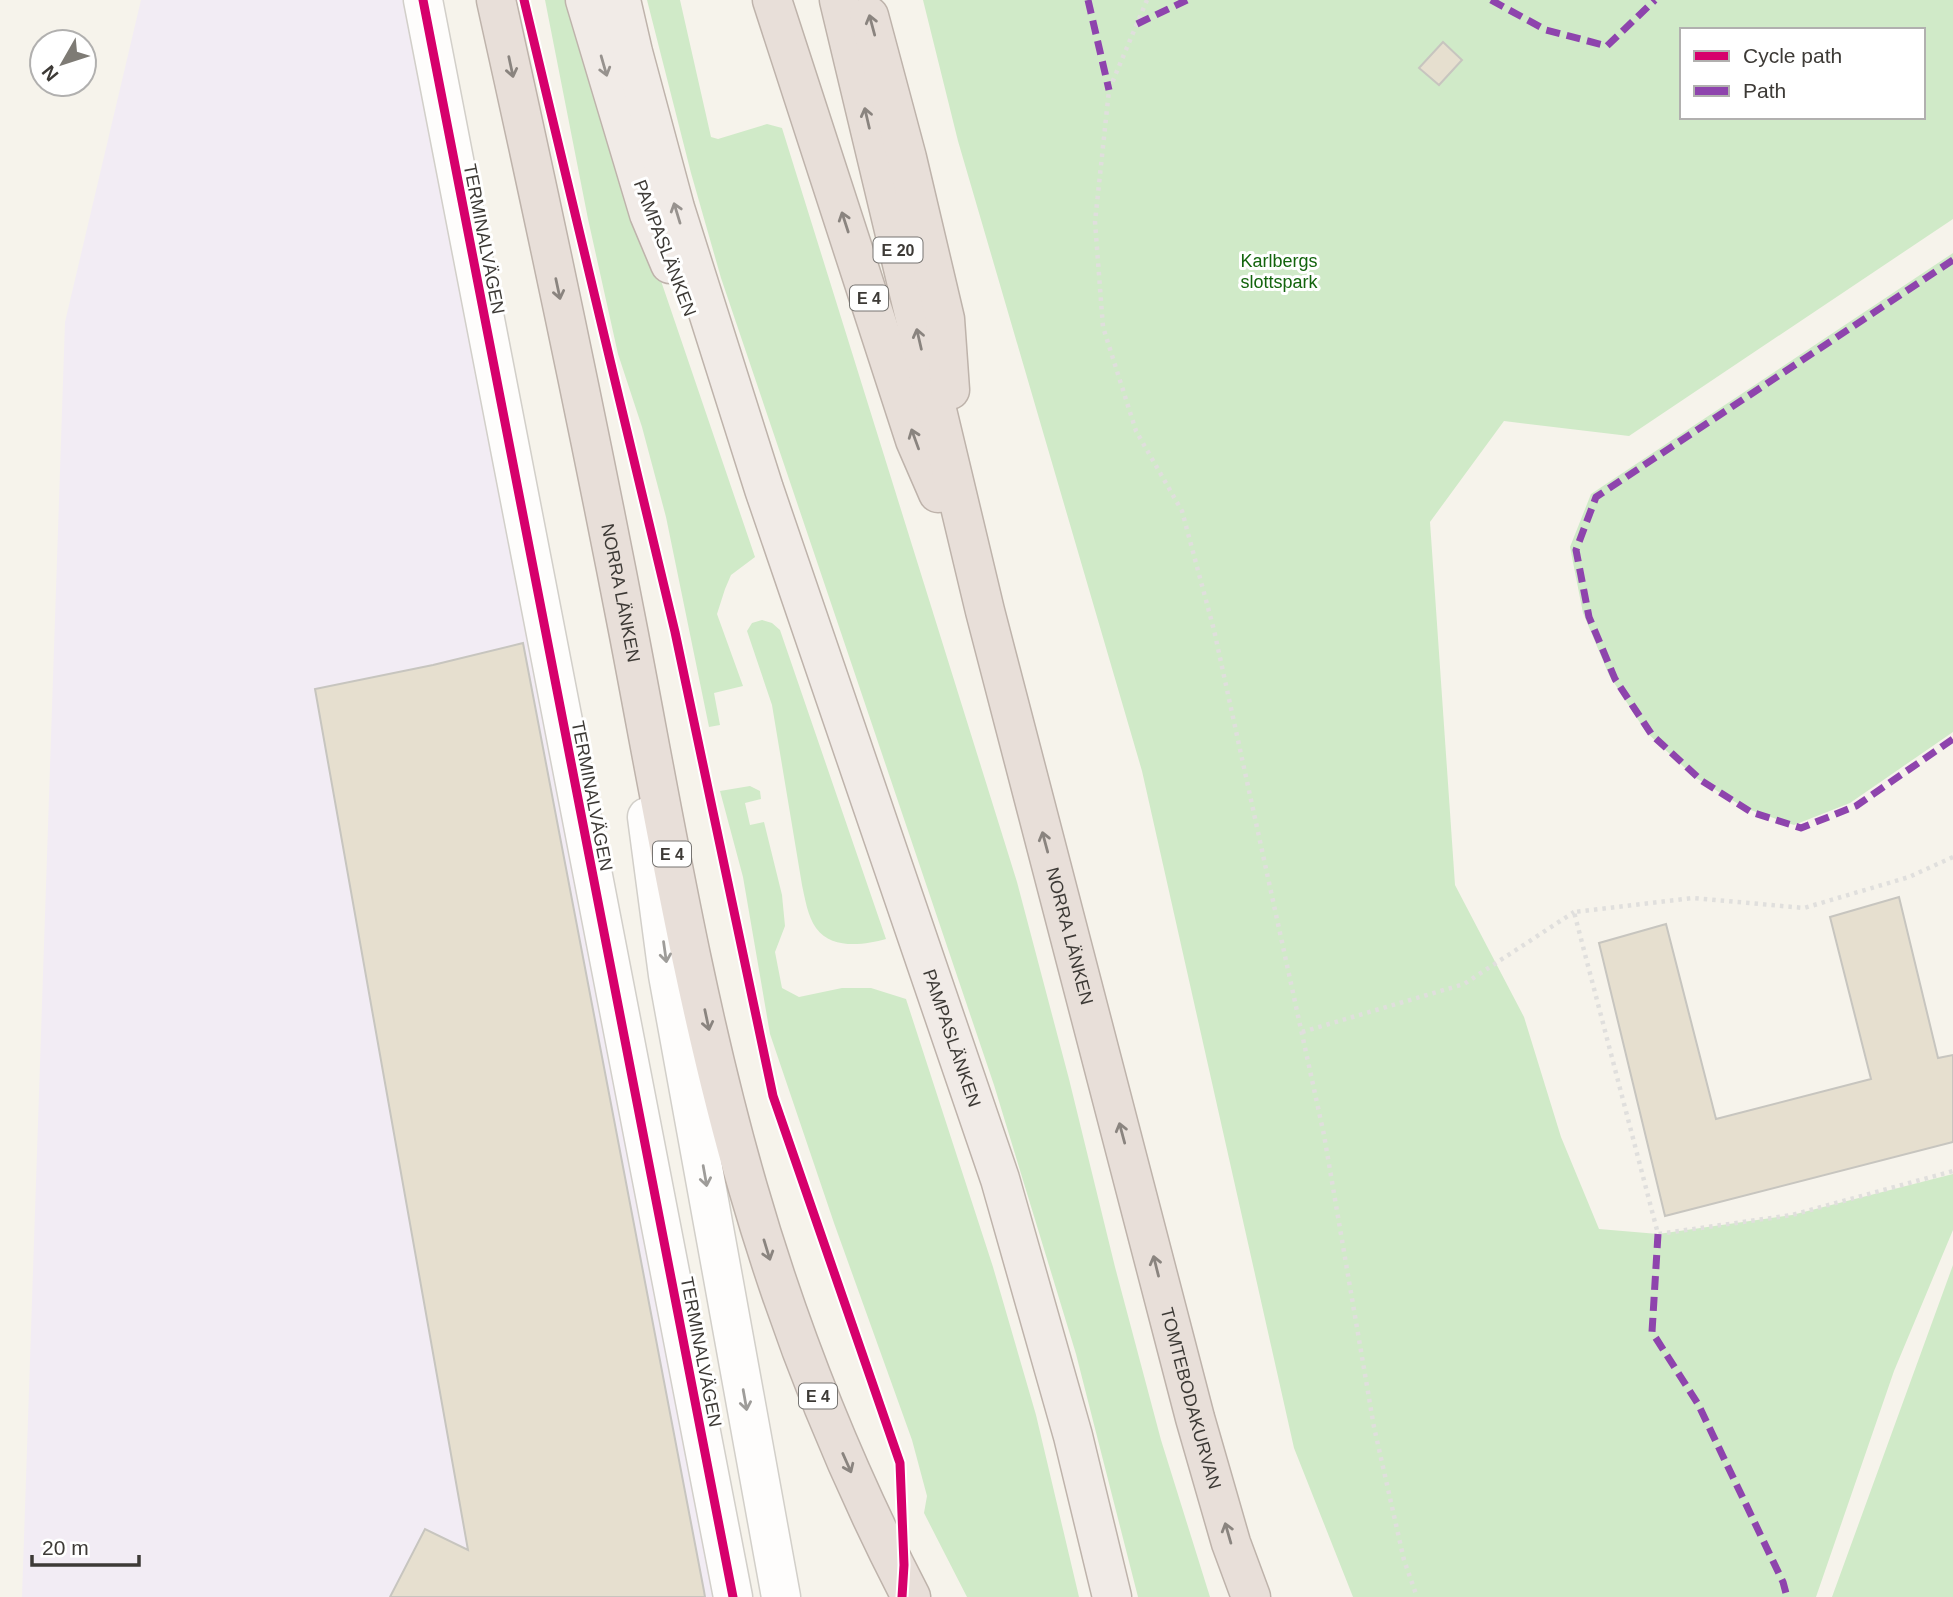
<svg xmlns="http://www.w3.org/2000/svg" width="1953" height="1597" viewBox="0 0 1953 1597" font-family="Helvetica,sans-serif">
<style>
.industrial{fill:#f2ecf4}
.green{fill:#d0eac8;fill-rule:evenodd}
.building{fill:#e6dfcf;stroke:#c7c5bf;stroke-width:2}
.lines{fill:none;stroke-linecap:round;stroke-linejoin:round}
.minor-casing{stroke:#d2cfc9;stroke-width:41}
.major-casing{stroke:#beb3ab;stroke-width:41}
.highway-casing{stroke:#beb3ab;stroke-width:41}
.path{stroke:#e0dfdd;stroke-width:4.5;stroke-dasharray:3.5 5;stroke-linecap:butt}
.minor{stroke:#fefdfc;stroke-width:38}
.major{stroke:#f1ebe7;stroke-width:38}
.highway{stroke:#e8dfd9;stroke-width:38}
.quiet{stroke:#8e44ad;stroke-width:7;stroke-dasharray:14 7;stroke-linecap:butt}
.cycleway-casing{stroke:#fff;stroke-width:13}
.cycleway{stroke:#d6006c;stroke-width:9}
.oneway{stroke:#8a847f}
.oneway2{stroke:#97928e}
.oneway3{stroke:#9e9c99}
.labels{text-anchor:middle;stroke-width:6;stroke-linejoin:round;paint-order:stroke}
.shield{fill:#fff;stroke:#777572;stroke-width:2}
.shield-label{font-size:16px;font-weight:bold;fill:#3d3a36}
.street-label{font-size:18px;fill:#3d3a36;stroke:#fff}
.park-label{font-size:18px;fill:#13640d;stroke:#fff}
</style>
<rect width="100%" height="100%" fill="#f6f3eb"/>
<!-- industrial -->
<path class="industrial" d="M 141,0 L 424,0 L 736,1597 L 22,1597 L 65,322 Z"/>
<!-- green -->
<path class="green" d="M 545,0 L 574,0 L 642,225 L 755,557 L 731,575 L 725,589 L 717,614 L 743,686 L 714,693 L 720,725 L 709,727 L 666,517 L 642,427 L 618,354 L 588,219 Z
M 647,0 L 680,0 L 711,137 L 718,139 L 767,124 L 782,128 L 1017,882 L 1069,1079 L 1115,1267 L 1161,1440 L 1210,1597 L 1138,1597 L 1076,1354 L 994,1085 L 721,278 L 691,173 Z
M 923,0 L 1953,0 L 1953,219 L 1629,436 L 1504,421 L 1430,522 L 1455,885 L 1524,1017 L 1561,1137 L 1599,1229 L 1658,1234 L 1792,1215 L 1953,1174 L 1953,1230 L 1894,1371 L 1816,1597 L 1353,1597 L 1294,1448 L 1142,771 L 958,141 ZM 1682,30 L 1923,30 L 1923,117 L 1682,117 Z
M 1953,253 L 1953,732 L 1850,803 L 1794,825 L 1745,808 L 1696,778 L 1646,732 L 1609,675 L 1583,613 L 1570,547 L 1591,494 Z
M 762,620 L 772,623 L 780,630 L 886,939 C 864,945 832,950 816,928 C 808,917 805,899 802,885 L 772,705 L 747,631 L 752,623 Z
M 750,786 L 760,791 L 761,799 L 745,803 L 750,825 L 764,822 L 782,895 L 785,926 L 775,952 L 782,988 L 799,997 L 842,988 L 871,988 L 906,999 L 993,1267 L 1036,1415 L 1079,1597 L 967,1597 L 924,1513 L 927,1496 L 912,1440 L 834,1223 L 770,1034 L 743,877 L 720,791 Z
M 1953,1265 L 1953,1597 L 1832,1597 Z"/>
<!-- building -->
<path class="building" d="M 1443,42 L 1462,60 L 1439,85 L 1419,68 Z
M 523,643 L 704,1591 L 705,1597 L 390,1597 L 425,1529 L 468,1550 L 315,689 L 433,665 Z
M 1899,897 L 1938,1058 L 1953,1055 L 1953,1142 L 1665,1216 L 1599,943 L 1666,924 L 1716,1119 L 1871,1079 L 1830,917 Z"/>
<g class="lines">
<!-- minor casing -->
<g class="minor-casing">
<path id="minor" d="M 423,0 L 733,1597
M 647,817 L 668,975 L 781,1597"/>
</g>
<!-- major casing -->
<g class="major-casing">
<g id="major">
<path d="M 585,0 L 649,214 L 670,264"/>
<path id="s1" d="M 621,0 L 633,52 L 675,208 L 764,489 L 1000,1179 L 1073,1436 L 1112,1597"/>
</g>
</g>
<!-- highway casing -->
<g class="highway-casing">
<g id="highway">
<path id="s2" d="M 496,0 C 543,211 588,423 629,635 C 664,818 696,1009 748,1188 C 789,1330 843,1466 911,1597"/>
<path d="M 772,0 L 915,440 L 938,493"/>
<path id="s3" d="M 839,0 L 985,611 L 1195,1418 L 1231,1543 L 1251,1597"/>
<path d="M 869,16 L 907,158 L 945,319 L 950,390"/>
</g>
</g>
<!-- path -->
<path class="path" d="M 1147,0 L 1109,90 L 1095,222 L 1103,327 L 1136,431 L 1182,511 L 1214,630 L 1324,1135 L 1374,1427 L 1404,1560 L 1417,1597
M 1953,857 L 1909,877 L 1804,908 L 1693,898 L 1574,912 L 1658,1234 L 1792,1215 L 1953,1171
M 1302,1032 L 1464,984 L 1574,912"/>
<!-- minor -->
<use href="#minor" class="minor"/>
<!-- major -->
<use href="#major" class="major"/>
<!-- highway -->
<use href="#highway" class="highway"/>
<!-- quiet -->
<path class="quiet" d="M 1088,0 L 1109,90
M 1491,0 L 1546,30 L 1607,46 L 1655,0
M 1137,24 L 1187,0
M 1953,260 L 1596,497 L 1576,550 L 1589,617 L 1615,679 L 1652,735 L 1702,781 L 1751,812 L 1801,828 L 1856,806 L 1953,739
M 1658,1234 L 1652,1332 L 1698,1404 L 1783,1582 L 1787,1597"/>
<!-- cycleway casing -->
<g class="cycleway-casing">
<path id="cycleway" d="M 423,0 L 733,1597
M 524,0 L 675,632 L 773,1096 L 900,1463 L 904,1565 L 902,1597"/>
</g>
<!-- cycleway -->
<use href="#cycleway" class="cycleway"/>
</g>
<!-- one-way arrows -->
<defs><path id="oneway-shaft" d="M-6 0H5M1.5-3L5.5 0L1.5 3" fill="none" stroke-width="1.6" stroke-linecap="round" stroke-linejoin="round" transform="scale(1.75)"/></defs>
<g class="oneway">
<use href="#oneway-shaft" transform="translate(872 25) rotate(-105)"/>
<use href="#oneway-shaft" transform="translate(511 67) rotate(78)"/>
<use href="#oneway-shaft" transform="translate(867 118) rotate(-103)"/>
<use href="#oneway-shaft" transform="translate(845 222) rotate(-108)"/>
<use href="#oneway-shaft" transform="translate(558 289) rotate(78)"/>
<use href="#oneway-shaft" transform="translate(919 339) rotate(-103)"/>
<use href="#oneway-shaft" transform="translate(915 439) rotate(-110)"/>
<use href="#oneway-shaft" transform="translate(1045 842) rotate(-105)"/>
<use href="#oneway-shaft" transform="translate(707 1020) rotate(78)"/>
<use href="#oneway-shaft" transform="translate(1122 1133) rotate(-105)"/>
<use href="#oneway-shaft" transform="translate(767 1250) rotate(73)"/>
<use href="#oneway-shaft" transform="translate(1156 1266) rotate(-104)"/>
<use href="#oneway-shaft" transform="translate(847 1463) rotate(66)"/>
<use href="#oneway-shaft" transform="translate(1228 1533) rotate(-106)"/>
</g>
<g class="oneway2">
<use href="#oneway-shaft" transform="translate(604 66) rotate(74)"/>
<use href="#oneway-shaft" transform="translate(677 213) rotate(-107)"/>
</g>
<g class="oneway3">
<use href="#oneway-shaft" transform="translate(665 952) rotate(82)"/>
<use href="#oneway-shaft" transform="translate(705 1176) rotate(80)"/>
<use href="#oneway-shaft" transform="translate(745 1400) rotate(80)"/>
</g>
<g class="labels">
<!-- shield labels -->
<g class="shield">
<rect x="873.5" y="237.5" width="49" height="25" rx="5"/>
<rect x="850" y="285.5" width="38" height="25" rx="5"/>
<rect x="653" y="841.5" width="38" height="25" rx="5"/>
<rect x="799" y="1383.5" width="38" height="25" rx="5"/>
</g>
<g class="shield-label">
<text x="898" y="256">E 20</text>
<text x="869" y="304">E 4</text>
<text x="672" y="860">E 4</text>
<text x="818" y="1402">E 4</text>
</g>
<!-- street labels -->
<g class="street-label">
<text transform="translate(484 239) rotate(79)" y="6">TERMINALVÄGEN</text>
<text transform="translate(665 248) rotate(69)" y="6">PAMPASLÄNKEN</text>
<text dy="6" stroke="none"><textPath href="#s2" startOffset="606">NORRA LÄNKEN</textPath></text>
<text transform="translate(592 796) rotate(79)" y="6">TERMINALVÄGEN</text>
<text dy="6" stroke="none"><textPath href="#s3" startOffset="964">NORRA LÄNKEN</textPath></text>
<text dy="6" stroke="none"><textPath href="#s1" startOffset="1090">PAMPASLÄNKEN</textPath></text>
<text transform="translate(701 1352) rotate(79)" y="6">TERMINALVÄGEN</text>
<text dy="6" stroke="none"><textPath href="#s3" startOffset="1442">TOMTEBODAKURVAN</textPath></text>
</g>
<!-- park labels -->
<g class="park-label">
<text x="1279" y="267">Karlbergs<tspan x="1279" dy="21">slottspark</tspan></text>
</g>
</g>
<!-- legend -->
<rect x="1680" y="28" width="245" height="91" fill="#ffffff" stroke="#b1b0af" stroke-width="2"/>
<rect x="1694" y="51" width="35" height="10" fill="#d6006c" stroke="#b1b0af" stroke-width="2"/>
<text x="1743" y="63" font-size="21" fill="#3d3a36">Cycle path</text>
<rect x="1694" y="86" width="35" height="10" fill="#8e44ad" stroke="#b1b0af" stroke-width="2"/>
<text x="1743" y="98" font-size="21" fill="#3d3a36">Path</text>
<!-- north arrow -->
<g transform="translate(63 63) rotate(231)"><circle r="33" fill="#ffffff" stroke="#b1b0af" stroke-width="2"/>
<path d="M0-5L12 26L0 18L-12 26Z" fill="#7e7b75"/>
<text y="-10" font-size="19" font-weight="bold" text-anchor="middle" fill="#3d3a36">N</text>
</g>
<!-- scale -->
<path d="M32 1555v10h107v-10" fill="none" stroke="#3d3a36" stroke-width="3.5"/>
<text x="42" y="1555" font-size="21" fill="#3d3a36" stroke="#ffffff" stroke-width="5" paint-order="stroke">20 m</text>
</svg>
